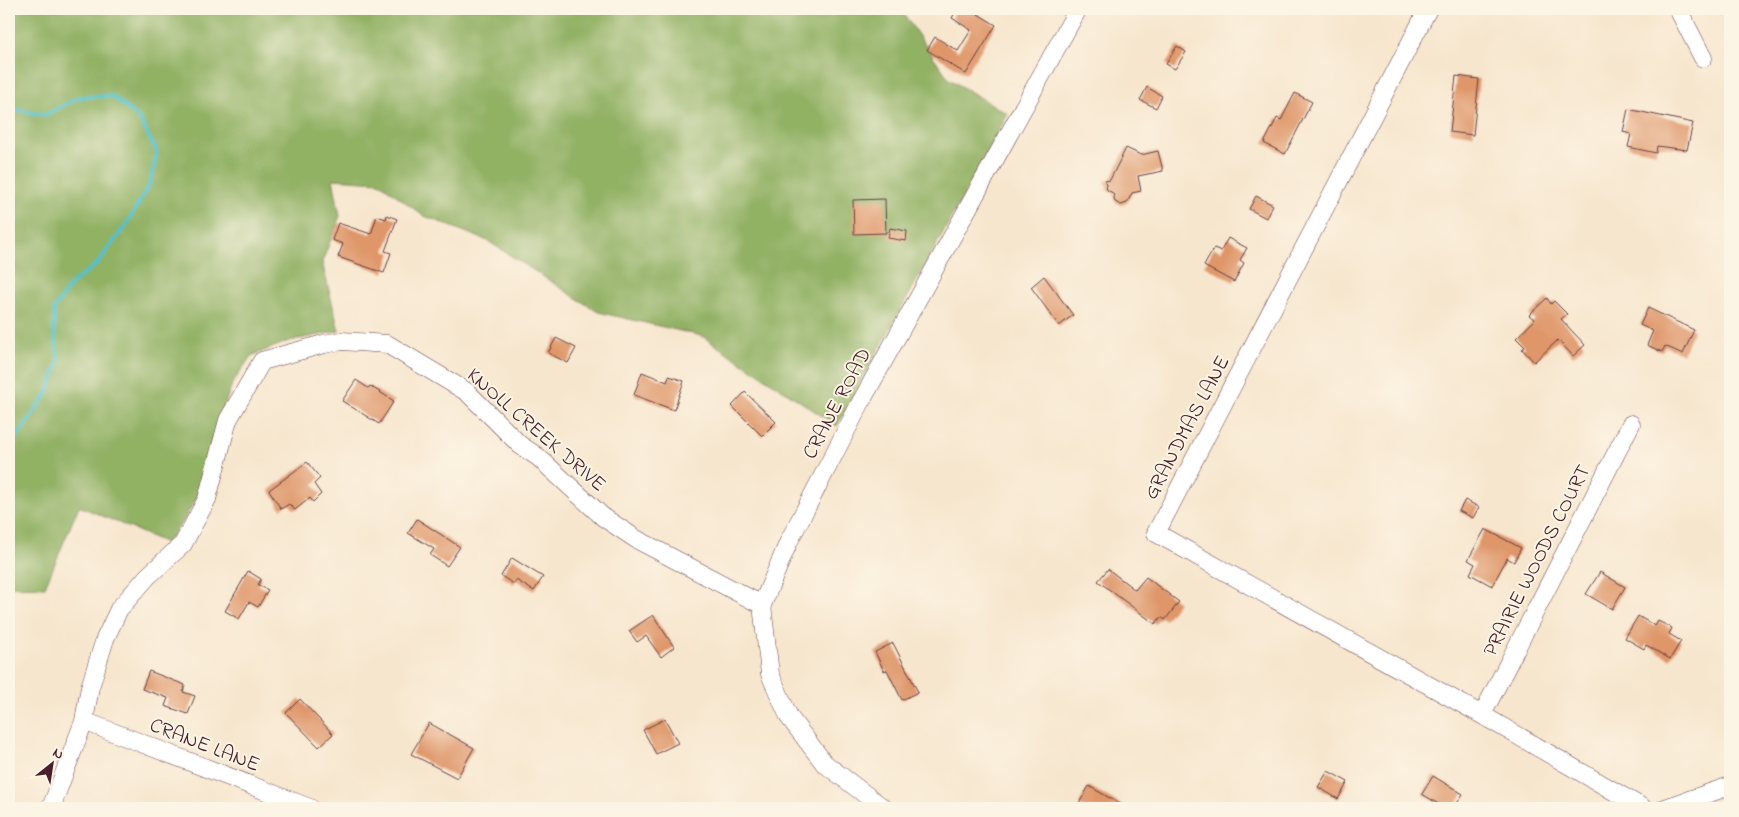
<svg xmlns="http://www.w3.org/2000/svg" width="1739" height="817" viewBox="0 0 1739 817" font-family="'Indie Flower',sans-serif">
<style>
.forest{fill:#91b164;stroke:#6e6848}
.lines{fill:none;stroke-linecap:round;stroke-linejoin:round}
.stream{stroke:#52c1c7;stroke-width:4}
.building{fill:#df9669}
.minor-casing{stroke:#643d43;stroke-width:19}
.minor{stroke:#fff;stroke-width:18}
.labels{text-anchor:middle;stroke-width:4;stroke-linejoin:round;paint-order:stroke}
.street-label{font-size:21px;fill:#4a1f2b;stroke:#fcf5e5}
</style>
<rect width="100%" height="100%" fill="#fcf5e5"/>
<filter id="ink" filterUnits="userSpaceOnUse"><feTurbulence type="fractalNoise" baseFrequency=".02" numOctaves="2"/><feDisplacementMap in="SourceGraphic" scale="10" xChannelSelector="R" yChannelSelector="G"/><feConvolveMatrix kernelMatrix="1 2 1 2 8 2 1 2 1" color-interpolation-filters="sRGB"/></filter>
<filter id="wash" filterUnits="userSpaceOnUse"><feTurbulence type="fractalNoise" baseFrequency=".0096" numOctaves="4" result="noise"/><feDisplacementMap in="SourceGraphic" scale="20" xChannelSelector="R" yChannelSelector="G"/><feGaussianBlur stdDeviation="1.12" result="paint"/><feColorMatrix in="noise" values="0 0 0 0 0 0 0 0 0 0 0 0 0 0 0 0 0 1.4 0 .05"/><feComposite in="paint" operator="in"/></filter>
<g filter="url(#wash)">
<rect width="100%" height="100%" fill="#f7e6ce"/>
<!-- forest -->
<path class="forest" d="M 9,9 L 844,9 L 846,12 L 852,9 L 900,9 L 949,79 L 1008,114 L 837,426 L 702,336 L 598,312 L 488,241 L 422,215 L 379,182 L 333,179 L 340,216 L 322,262 L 339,331 L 289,341 L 251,356 L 232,384 L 210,446 L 200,492 L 182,523 L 166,543 L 79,506 L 45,587 L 9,586 Z"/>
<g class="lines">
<!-- stream -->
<path class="stream" d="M 9,108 L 45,115 L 80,97 L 112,96 L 139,118 L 157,152 L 150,183 L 128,222 L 98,263 L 71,284 L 54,309 L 54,331 L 59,361 L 47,394 L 9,448"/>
</g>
<g id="blocks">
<!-- building -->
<path class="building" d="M 957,9 L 981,9 L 978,14 L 996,25 L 966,74 L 927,50 L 935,37 L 958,51 L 971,30 L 952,18 Z
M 1177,46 L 1186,52 L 1175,69 L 1166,64 Z
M 1456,76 L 1479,79 L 1473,135 L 1450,132 Z
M 1147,87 L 1162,96 L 1156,108 L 1140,100 Z
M 1295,93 L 1312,102 L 1285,154 L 1264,143 L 1277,118 L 1281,120 Z
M 1628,109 L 1693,123 L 1687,150 L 1657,146 L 1656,153 L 1628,147 L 1631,134 L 1623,132 Z
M 1126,148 L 1141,155 L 1158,151 L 1163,171 L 1138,176 L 1141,191 L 1132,193 L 1127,203 L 1121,205 L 1115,202 L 1113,193 L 1107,190 L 1105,181 L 1110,180 Z
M 1256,196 L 1273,205 L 1266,218 L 1249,209 Z
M 885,199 L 886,233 L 854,234 L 853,200 Z
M 387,215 L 397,219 L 385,251 L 391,253 L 384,273 L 338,257 L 343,244 L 332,240 L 338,223 L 371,234 L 377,216 L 386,219 Z
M 890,228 L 907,231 L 906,241 L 888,238 Z
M 1228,238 L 1247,248 L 1240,260 L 1244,263 L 1234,282 L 1204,266 L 1214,248 L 1221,251 Z
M 1044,276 L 1073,315 L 1059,326 L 1031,287 Z
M 1547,298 L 1551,304 L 1554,301 L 1567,314 L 1561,319 L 1585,345 L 1573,356 L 1558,340 L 1534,362 L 1522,349 L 1525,347 L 1516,338 L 1535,320 L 1529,315 Z
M 1648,308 L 1694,330 L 1683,354 L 1665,346 L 1662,352 L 1647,345 L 1653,331 L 1640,325 Z
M 556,338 L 576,348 L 568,363 L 548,353 Z
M 642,372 L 667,382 L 669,376 L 684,381 L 674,410 L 634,395 Z
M 356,380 L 368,388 L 370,386 L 394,401 L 379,424 L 342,401 Z
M 745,392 L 776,422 L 762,436 L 732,406 Z
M 307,462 L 320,478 L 314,484 L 321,494 L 313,502 L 310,498 L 295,510 L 289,504 L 281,509 L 269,490 Z
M 1465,500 L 1479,507 L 1473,518 L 1459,511 Z
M 417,519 L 460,547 L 447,566 L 430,555 L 434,549 L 408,533 Z
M 1485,529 L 1521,548 L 1514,562 L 1507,558 L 1492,586 L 1470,574 L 1475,564 L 1468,560 Z
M 512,558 L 543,577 L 534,591 L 516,580 L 514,584 L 501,576 Z
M 1108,569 L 1135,590 L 1146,577 L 1179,602 L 1165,620 L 1161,617 L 1155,624 L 1098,581 Z
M 248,571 L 261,579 L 258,585 L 268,590 L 258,607 L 249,602 L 239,619 L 225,611 Z
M 1600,572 L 1625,587 L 1612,609 L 1586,594 Z
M 653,615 L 674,647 L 661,657 L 646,636 L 637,642 L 629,631 Z
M 1638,616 L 1655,626 L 1658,621 L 1672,628 L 1669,634 L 1681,641 L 1670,659 L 1646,645 L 1644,649 L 1625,638 Z
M 893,643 L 918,692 L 902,700 L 887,670 L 884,671 L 875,652 Z
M 149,671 L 185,685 L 183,692 L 195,696 L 188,714 L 165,706 L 168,698 L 142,689 Z
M 300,699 L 333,734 L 319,747 L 286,713 Z
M 665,719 L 678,743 L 656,754 L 643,730 Z
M 429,723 L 474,748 L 457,778 L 411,754 Z
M 1328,771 L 1348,782 L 1338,799 L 1318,787 Z
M 1433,776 L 1463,794 L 1454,808 L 1445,808 L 1422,794 Z
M 1089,786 L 1127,808 L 1084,808 L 1078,805 Z"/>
</g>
</g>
<g filter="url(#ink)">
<use href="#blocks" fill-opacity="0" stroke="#643d43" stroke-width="1"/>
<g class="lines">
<!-- minor casing -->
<g class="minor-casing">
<path id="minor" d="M 1428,9 L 1156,533 L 1482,715 L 1643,808
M 1678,9 L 1703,58
M 1482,715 L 1631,424
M 84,721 L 310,808
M 51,808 L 84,721 L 90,687 L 105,639 L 119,609 L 148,576 L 183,544 L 207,499 L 228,420 L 262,361 L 324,344 L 342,341 L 387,344 L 467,392 L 520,445 L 538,457 L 603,517 L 636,539 L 762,605
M 883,808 L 824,763 L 789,717 L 770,674 L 762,605 L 789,541 L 862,400 L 1078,9
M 1665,808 L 1730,786"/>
</g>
<!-- minor -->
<use href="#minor" class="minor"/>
</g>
</g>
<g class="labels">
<!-- street labels -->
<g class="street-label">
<text transform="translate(836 403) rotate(-62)" y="7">CRANE ROAD</text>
<text transform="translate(1186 427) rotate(-62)" y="7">GRANDMAS LANE</text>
<text transform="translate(537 429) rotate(41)" y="7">KNOLL CREEK DRIVE</text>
<text transform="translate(1536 560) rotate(-63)" y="7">PRAIRIE WOODS COURT</text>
<text transform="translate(205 744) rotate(21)" y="7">CRANE LANE</text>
</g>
</g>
<!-- margin -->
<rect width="1739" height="817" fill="none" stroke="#fcf5e5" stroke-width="30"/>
<!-- north arrow -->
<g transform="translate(52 764) rotate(30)" stroke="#fcf5e5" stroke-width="4" paint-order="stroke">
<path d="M0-4L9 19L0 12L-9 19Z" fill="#4a1f2b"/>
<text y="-8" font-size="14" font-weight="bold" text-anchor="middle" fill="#4a1f2b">N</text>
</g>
</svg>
